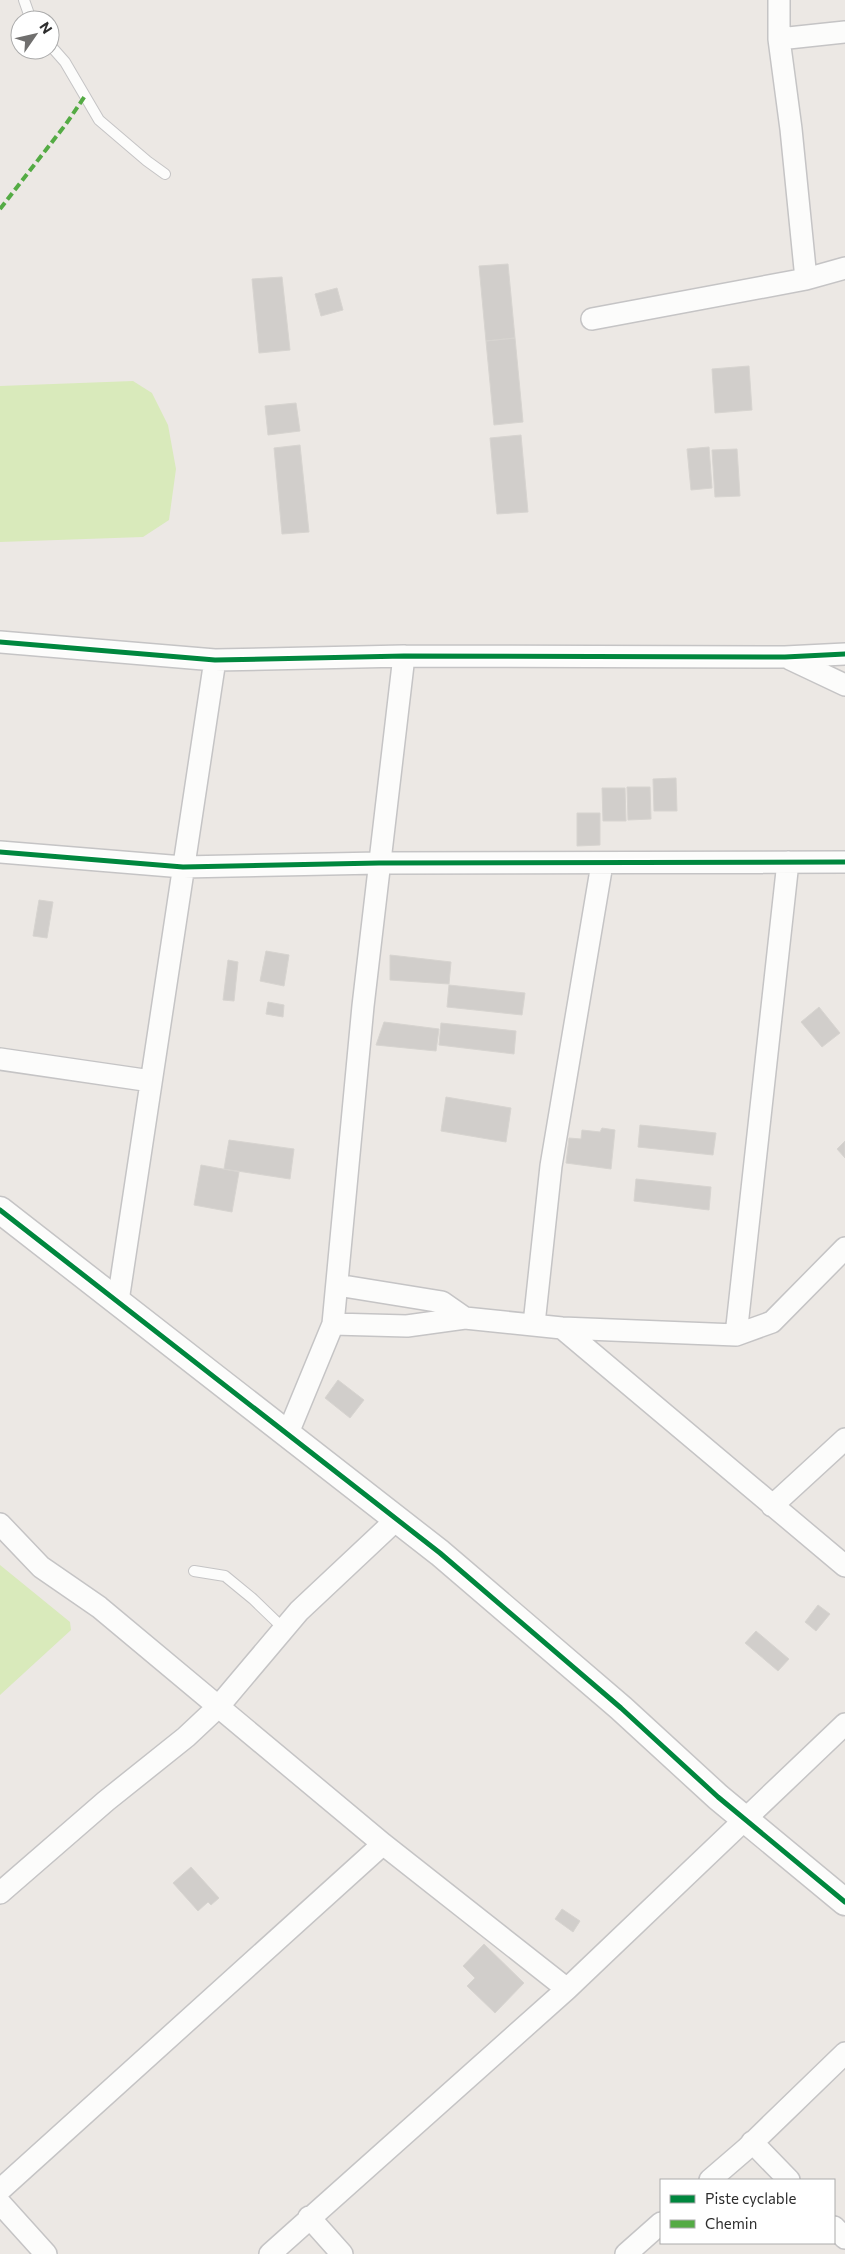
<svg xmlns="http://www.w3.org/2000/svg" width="845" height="2254" viewBox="0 0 845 2254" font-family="Commissioner,sans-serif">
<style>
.pitch{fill:#d9eabb}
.building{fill:#d1cecb;stroke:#d7d4d0}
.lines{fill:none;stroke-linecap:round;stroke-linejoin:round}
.service-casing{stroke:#c5c4c5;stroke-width:12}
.minor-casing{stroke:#c5c4c5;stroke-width:24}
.tertiary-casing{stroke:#c5c4c5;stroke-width:29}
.service{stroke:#fcfcfb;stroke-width:10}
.minor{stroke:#fcfcfb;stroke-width:21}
.tertiary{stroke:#fcfcfb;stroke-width:26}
.quiet{stroke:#54ab44;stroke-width:4;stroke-dasharray:8 4;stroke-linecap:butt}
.cycleway-casing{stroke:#fff;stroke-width:8}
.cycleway{stroke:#00873e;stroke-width:5}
</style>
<rect width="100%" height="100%" fill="#ece8e4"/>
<!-- pitch -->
<path class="pitch" d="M 133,381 L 152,393 L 168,425 L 176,469 L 169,520 L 143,537 L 0,542 L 0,386 Z
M 0,1565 L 70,1622 L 71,1630 L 0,1695 Z"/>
<!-- building -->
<path class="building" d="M 508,264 L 515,338 L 486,341 L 479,266 Z
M 282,277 L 290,350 L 259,353 L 252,279 Z
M 337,288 L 343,310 L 321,316 L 315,294 Z
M 515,338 L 523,422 L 494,425 L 486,341 Z
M 749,366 L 752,410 L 715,413 L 712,369 Z
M 296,403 L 300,431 L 268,435 L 265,406 Z
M 521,435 L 528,512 L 497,514 L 490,438 Z
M 300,445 L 309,532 L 282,534 L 274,448 Z
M 709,447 L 712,488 L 691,490 L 687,449 Z
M 737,449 L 740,496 L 715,497 L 712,450 Z
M 676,778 L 677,811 L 654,811 L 653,779 Z
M 627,787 L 650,787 L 651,819 L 628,820 Z
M 602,788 L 625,788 L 626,821 L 603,821 Z
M 577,813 L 600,813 L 600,845 L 577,846 Z
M 39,900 L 53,902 L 47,938 L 33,936 Z
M 266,951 L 289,955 L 284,986 L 260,981 Z
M 390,955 L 451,962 L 449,984 L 390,980 Z
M 228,960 L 238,962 L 234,1001 L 223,1000 Z
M 449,985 L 525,993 L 522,1015 L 447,1007 Z
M 268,1002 L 284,1005 L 283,1017 L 266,1014 Z
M 819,1007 L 840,1033 L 822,1047 L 801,1022 Z
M 384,1022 L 439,1029 L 436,1051 L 376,1045 Z
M 441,1023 L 516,1031 L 514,1054 L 439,1045 Z
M 446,1097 L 511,1108 L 506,1142 L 441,1131 Z
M 640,1125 L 716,1133 L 713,1155 L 638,1147 Z
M 602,1128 L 615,1130 L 611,1169 L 566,1163 L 569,1138 L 581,1139 L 582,1130 L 600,1132 Z
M 229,1140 L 294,1149 L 290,1179 L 224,1169 Z
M 845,1141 L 845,1158 L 837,1149 Z
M 201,1165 L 239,1172 L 232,1212 L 194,1205 Z
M 636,1179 L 711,1187 L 709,1210 L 634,1201 Z
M 338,1380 L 364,1400 L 350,1418 L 325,1398 Z
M 818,1605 L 830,1614 L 816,1631 L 805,1622 Z
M 756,1631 L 789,1659 L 778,1671 L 745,1643 Z
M 191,1867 L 219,1898 L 211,1905 L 208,1902 L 198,1911 L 173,1883 Z
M 562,1909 L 580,1921 L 573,1932 L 555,1919 Z
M 484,1944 L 524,1983 L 495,2013 L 467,1986 L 475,1978 L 463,1966 Z"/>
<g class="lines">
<!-- service casing -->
<g class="service-casing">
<path id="service" d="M 24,0 L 31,20
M 50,45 L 65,62 L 99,120 L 147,161 L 165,174
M 194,1571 L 225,1576 L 253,1599 L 283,1628"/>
</g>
<!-- minor casing -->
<g class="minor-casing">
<path id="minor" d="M 779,0 L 779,39 L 791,129 L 806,279
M 779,39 L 845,32
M 592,319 L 806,279 L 845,268
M 0,642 L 215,660 L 404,656 L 785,657 L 845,654
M 790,659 L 845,685
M 0,852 L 183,867 L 379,863 L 845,862
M 0,1059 L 151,1081
M 337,1285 L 442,1302 L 465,1318
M 118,1301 L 215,660
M 333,1324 L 407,1326 L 465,1318 L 562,1328 L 736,1335 L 772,1322 L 845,1248
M 534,1324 L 551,1166 L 602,864
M 562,1328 L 845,1566
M 736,1335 L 788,862
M 288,1433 L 333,1324 L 363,1006 L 404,656
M 772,1506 L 845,1439
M 0,1524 L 41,1567 L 99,1607 L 383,1844 L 567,1989
M 0,1893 L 106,1801 L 186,1737 L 218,1707 L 299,1611 L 397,1519
M 752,2142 L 789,2180
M 710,2180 L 746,2149 L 845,2053
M 0,2190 L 383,1844
M 0,2203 L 46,2254
M 309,2217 L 342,2254
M 834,2227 L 845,2238
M 270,2254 L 567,1989 L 845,1724
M 626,2254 L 661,2223"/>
</g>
<!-- tertiary casing -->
<g class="tertiary-casing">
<path id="tertiary" d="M 0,1210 L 440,1553 L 621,1708 L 718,1797 L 845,1902"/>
</g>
<!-- service -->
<use href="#service" class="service"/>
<!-- minor -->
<use href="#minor" class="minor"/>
<!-- tertiary -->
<use href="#tertiary" class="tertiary"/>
<!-- quiet -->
<path class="quiet" d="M 0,209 L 66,124 L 85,96"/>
<!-- cycleway casing -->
<g class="cycleway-casing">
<path id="cycleway" d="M 0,642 L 215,660 L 404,656 L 785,657 L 845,654
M 0,852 L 183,867 L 379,863 L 845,862
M 0,1210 L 440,1553 L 621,1708 L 718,1797 L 845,1902"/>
</g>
<!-- cycleway -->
<use href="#cycleway" class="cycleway"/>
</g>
<!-- legend -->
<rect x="660" y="2179" width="175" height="65" fill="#ffffff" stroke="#ababab"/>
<rect x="670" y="2195" width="25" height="8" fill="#00873e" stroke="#ababab"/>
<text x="705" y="2204" font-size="15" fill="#2e2e2e">Piste cyclable</text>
<rect x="670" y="2220" width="25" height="8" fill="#54ab44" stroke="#ababab"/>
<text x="705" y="2229" font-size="15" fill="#2e2e2e">Chemin</text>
<!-- north arrow -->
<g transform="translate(35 35) rotate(56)"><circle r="24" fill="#ffffff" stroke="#ababab"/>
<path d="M0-4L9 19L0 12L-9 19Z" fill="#706f6e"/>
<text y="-8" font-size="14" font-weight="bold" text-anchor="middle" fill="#2e2e2e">N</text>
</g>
</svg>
